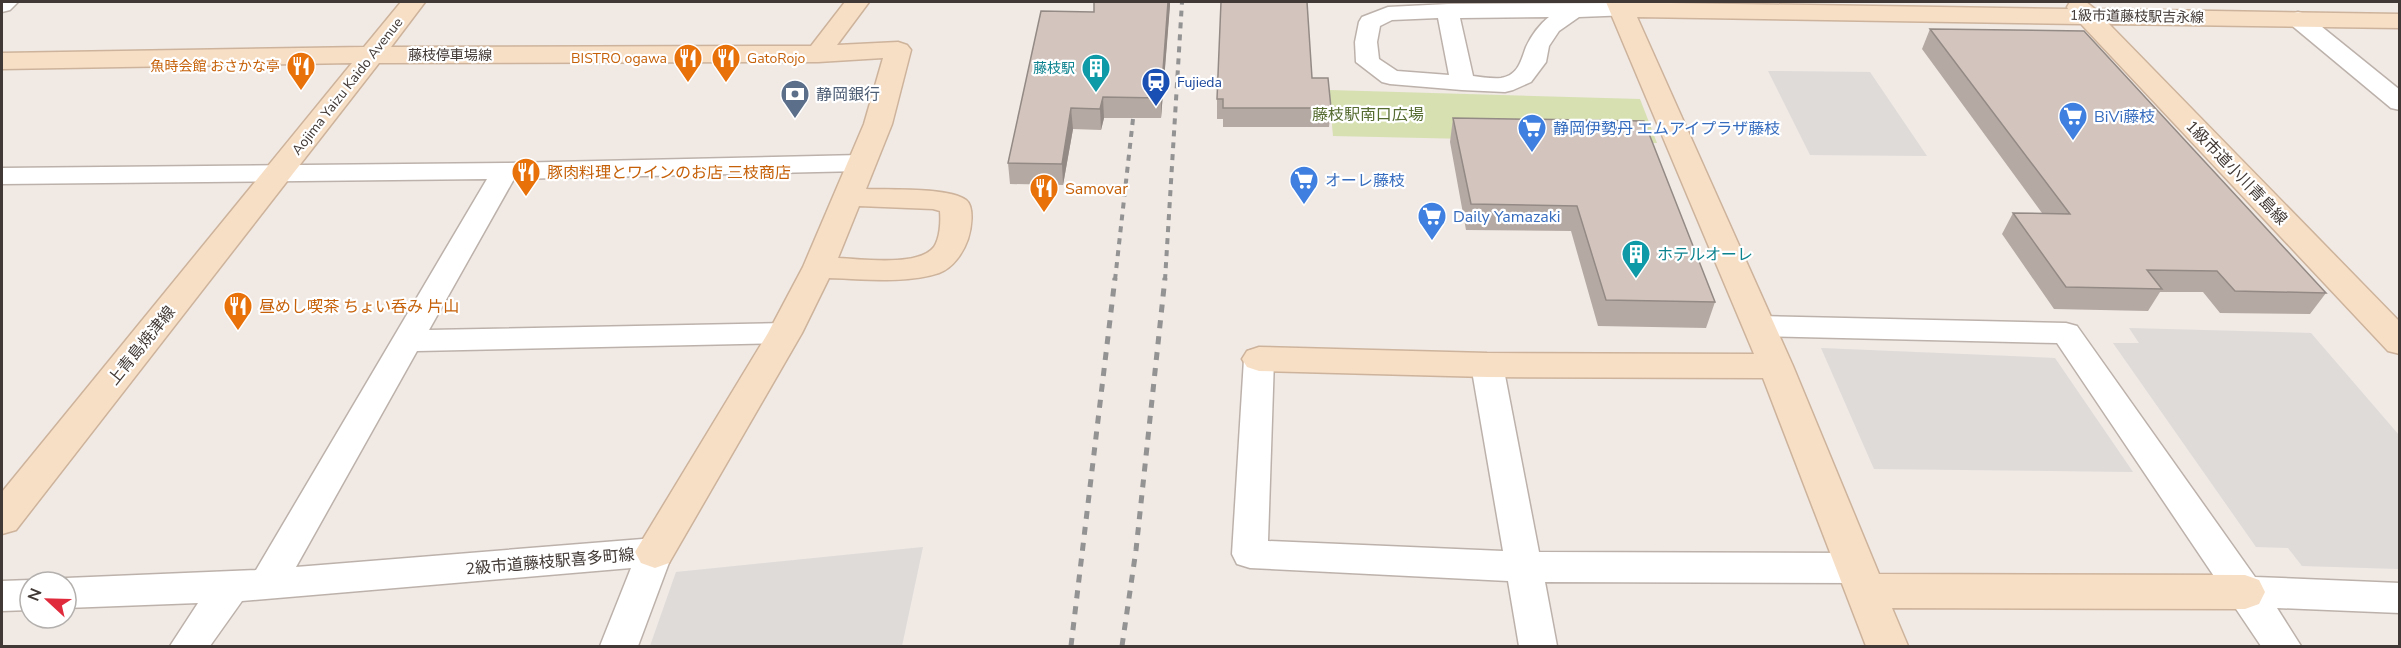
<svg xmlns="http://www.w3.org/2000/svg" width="2401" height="648" viewBox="0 0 2401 648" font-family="'Nunito Sans','Noto Sans JP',sans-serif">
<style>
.green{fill:#d6e0b1}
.parking{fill:#dedbd9}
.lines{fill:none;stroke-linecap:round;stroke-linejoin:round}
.street-casing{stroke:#bdb2ab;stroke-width:3}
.secondary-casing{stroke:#cdb39b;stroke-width:3}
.street{fill:#fff;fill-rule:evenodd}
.secondary{fill:#f7dfc6;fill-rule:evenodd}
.rail-far1{stroke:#939393;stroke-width:4;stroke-dasharray:6 6;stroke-linecap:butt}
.rail{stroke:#939393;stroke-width:5;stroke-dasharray:8 8;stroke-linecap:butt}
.wall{fill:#b5a9a3}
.shaded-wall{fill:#948a85}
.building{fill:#d3c5be;stroke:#948a85;stroke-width:1.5}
.labels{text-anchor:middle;stroke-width:4.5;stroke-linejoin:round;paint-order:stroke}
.far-street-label{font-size:14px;fill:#413935;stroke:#fff}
.far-food-label{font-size:14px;fill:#c56008;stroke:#fff;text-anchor:end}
.far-culture-label{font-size:14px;fill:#0d838f;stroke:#fff;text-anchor:end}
.far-transit-label{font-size:14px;fill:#164399;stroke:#fff;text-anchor:start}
.service-label{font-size:16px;fill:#4e5e75;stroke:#fff;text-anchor:start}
.park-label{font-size:16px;fill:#556b30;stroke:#fff}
.shop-label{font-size:16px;fill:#366cbe;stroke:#fff;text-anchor:start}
.food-label{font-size:16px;fill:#c56008;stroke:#fff;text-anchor:start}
.street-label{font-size:16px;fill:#413935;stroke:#fff}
.culture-label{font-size:16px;fill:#0d838f;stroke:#fff;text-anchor:start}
</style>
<rect width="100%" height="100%" fill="#f0e9e4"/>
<!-- green -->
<path class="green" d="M 1329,90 L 1640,99 L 1657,143 L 1333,136 Z"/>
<!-- parking -->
<path class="parking" d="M 1768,71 L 1870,72 L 1927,156 L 1810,155 Z
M 2129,328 L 2311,333 L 2399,435 L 2399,569 L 2302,566 L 2288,548 L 2256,547 L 2113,343 L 2139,343 Z
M 1821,348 L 2055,358 L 2133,472 L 1874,469 Z
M 923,547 L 902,646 L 650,646 L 676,572 Z"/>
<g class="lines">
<!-- street casing -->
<g class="street-casing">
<path id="street" d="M 2,2 L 18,2 L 10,10 L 2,12 Z
M 1622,3 L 1630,5 L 1633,10 L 1630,15 L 1579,17 L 1559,31 L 1549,46 L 1546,62 L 1531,82 L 1513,90 L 1505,92 L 1462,90 L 1390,84 L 1382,82 L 1356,62 L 1355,42 L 1359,22 L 1362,17 L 1388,7 L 1448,4 ZM 1549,17 C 1540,24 1531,36 1526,47 C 1521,60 1519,75 1501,78 C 1492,79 1481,77 1473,76 L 1460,18 ZM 1438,18 L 1449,75 L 1397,71 L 1379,59 L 1377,42 L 1380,26 L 1392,20 Z
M 2298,12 L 2306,14 L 2400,90 L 2400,110 L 2391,108 L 2290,24 L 2287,19 L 2290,14 Z
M 861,155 L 870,158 L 874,163 L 870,168 L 861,171 L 514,179 L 429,330 L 785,323 L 796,326 L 800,333 L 796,340 L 785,343 L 417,351 L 296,567 L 655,538 L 668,542 L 673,552 L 638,646 L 600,646 L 631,568 L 242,601 L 210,646 L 170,646 L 198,603 L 66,608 L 66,582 L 54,582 L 66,578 L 256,570 L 487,179 L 2,184 L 2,168 L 505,163 Z
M 1759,316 L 2066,323 L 2077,326 L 2255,577 L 2400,583 L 2400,613 L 2277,608 L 2301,646 L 2261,646 L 2057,343 L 1759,336 L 1748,333 L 1744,326 L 1748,319 Z
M 1259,348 L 1270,351 L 1274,359 L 1268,541 L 1503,551 L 1471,365 L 1476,357 L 1487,354 L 1498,357 L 1503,365 L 1539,552 L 1857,553 L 1870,558 L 1875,568 L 1870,578 L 1857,583 L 1545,582 L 1557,646 L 1519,646 L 1508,581 L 1250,568 L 1237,564 L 1232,554 L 1244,359 L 1248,351 Z
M 30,580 L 36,582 L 30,582 L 30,610 L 2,611 L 2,581 Z"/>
</g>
<!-- secondary casing -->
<g class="secondary-casing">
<path id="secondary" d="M 401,2 L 425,2 L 391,47 L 811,46 L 845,2 L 869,2 L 837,45 L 898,42 L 907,45 L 911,50 L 892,124 L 866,189 C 888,190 948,187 966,200 C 975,207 971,230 968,239 C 963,253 953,268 939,273 C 905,284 865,279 829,278 L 802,333 L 669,563 L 655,568 L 641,563 L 635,552 L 768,333 L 803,267 L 864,124 L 883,58 L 818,62 L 379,63 L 16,530 L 2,534 L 2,492 L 352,63 L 2,69 L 2,53 L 364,47 ZM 859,206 L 933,209 L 940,211 C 941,222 940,238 934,247 C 919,267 861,259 838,258 Z
M 1606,2 L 2068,9 L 2067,7 L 2070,2 L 2086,2 L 2095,9 L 2400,14 L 2400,28 L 2109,24 L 2400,322 L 2400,354 L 2388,351 L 2081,24 L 1637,17 L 1793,366 L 1879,574 L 2245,575 L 2259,580 L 2265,592 L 2259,604 L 2245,609 L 1892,608 L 1908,646 L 1866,646 L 1763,378 L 1487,377 L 1259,371 L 1247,367 L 1242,359 L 1247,351 L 1259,347 L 1487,353 L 1754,354 Z"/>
</g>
<!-- street -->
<use href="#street" class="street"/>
<!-- secondary -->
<use href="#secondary" class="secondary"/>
<!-- rail-far1 -->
<path class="rail-far1" d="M 1115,280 L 1135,101
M 1165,280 L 1182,2"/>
<!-- rail -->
<path class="rail" d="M 1071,646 L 1115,278
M 1122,646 L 1136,550 L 1165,278"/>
</g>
<!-- wall -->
<path class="wall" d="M 1094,2 L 1170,2 L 1161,118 L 1104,118 L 1101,130 L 1073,129 L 1063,185 L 1010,184 L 1008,163 L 1094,12 Z
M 1930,29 L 2326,293 L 2310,314 L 2220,313 L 2203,292 L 2160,292 L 2148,311 L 2054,309 L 2002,234 L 2013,213 L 2042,213 L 1922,49 Z
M 1312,78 L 1331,108 L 1329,127 L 1223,127 L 1223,119 L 1217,119 L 1217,99 Z
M 1453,118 L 1715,302 L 1706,328 L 1598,326 L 1571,231 L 1466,230 L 1450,142 Z"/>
<!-- shaded-wall -->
<path class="shaded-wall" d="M 1168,2 L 1170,2 L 1170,6 L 1161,118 L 1161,98 Z
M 1103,97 L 1104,118 L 1101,130 L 1100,109 Z
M 1071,108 L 1073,129 L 1063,185 L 1062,164 Z"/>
<!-- building -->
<path class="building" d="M 1094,2 L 1168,2 L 1161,98 L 1103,97 L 1100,109 L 1071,108 L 1062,164 L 1008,163 L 1041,11 L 1094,12 Z
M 1221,2 L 1307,2 L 1312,78 L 1328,78 L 1331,108 L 1223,108 L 1223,99 L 1217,99 Z
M 1930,29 L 2084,31 L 2326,293 L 2235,291 L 2217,271 L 2147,270 L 2162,289 L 2066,287 L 2013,213 L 2070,214 Z
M 1453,118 L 1644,121 L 1715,302 L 1606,300 L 1577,206 L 1471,204 Z"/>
<!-- icons -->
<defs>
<g id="restaurant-pin" transform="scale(1.5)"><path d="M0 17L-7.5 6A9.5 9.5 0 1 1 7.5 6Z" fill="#e8710a" stroke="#fff"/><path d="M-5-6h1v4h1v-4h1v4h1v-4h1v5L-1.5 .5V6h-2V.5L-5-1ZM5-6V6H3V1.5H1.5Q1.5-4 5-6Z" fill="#fff"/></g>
<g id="building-pin" transform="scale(1.5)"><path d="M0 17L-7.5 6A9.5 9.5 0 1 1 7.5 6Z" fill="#0f9aa8" stroke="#fff"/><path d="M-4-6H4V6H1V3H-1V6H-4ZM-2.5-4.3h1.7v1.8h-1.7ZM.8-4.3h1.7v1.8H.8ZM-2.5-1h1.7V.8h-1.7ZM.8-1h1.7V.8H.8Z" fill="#fff"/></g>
<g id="station-pin" transform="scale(1.5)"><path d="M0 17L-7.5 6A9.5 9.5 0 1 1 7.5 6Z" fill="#1a4fb4" stroke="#fff"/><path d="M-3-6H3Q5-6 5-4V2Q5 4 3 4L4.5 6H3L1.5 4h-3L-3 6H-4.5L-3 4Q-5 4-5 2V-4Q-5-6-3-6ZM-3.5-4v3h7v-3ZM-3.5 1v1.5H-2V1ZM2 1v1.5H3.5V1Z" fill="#fff"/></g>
<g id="bank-pin" transform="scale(1.5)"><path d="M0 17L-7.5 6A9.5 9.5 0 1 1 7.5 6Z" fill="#5c6f8a" stroke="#fff"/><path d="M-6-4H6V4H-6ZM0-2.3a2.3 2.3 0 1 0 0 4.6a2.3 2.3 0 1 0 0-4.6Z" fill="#fff"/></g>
<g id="supermarket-pin" transform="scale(1.5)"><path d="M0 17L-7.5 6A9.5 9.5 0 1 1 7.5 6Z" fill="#3f7fe0" stroke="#fff"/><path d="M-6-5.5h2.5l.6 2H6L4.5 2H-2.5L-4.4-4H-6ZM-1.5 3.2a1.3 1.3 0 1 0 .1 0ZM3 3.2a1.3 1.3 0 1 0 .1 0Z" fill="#fff"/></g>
</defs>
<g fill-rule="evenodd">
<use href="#restaurant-pin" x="688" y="58"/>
<use href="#restaurant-pin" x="726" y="58"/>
<use href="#restaurant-pin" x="301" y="66"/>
<use href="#building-pin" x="1096" y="68"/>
<use href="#station-pin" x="1156" y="82"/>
<use href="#bank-pin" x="795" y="94"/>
<use href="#supermarket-pin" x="2073" y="116"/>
<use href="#supermarket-pin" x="1532" y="128"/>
<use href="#restaurant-pin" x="526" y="172"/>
<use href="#supermarket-pin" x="1304" y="180"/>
<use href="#restaurant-pin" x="1044" y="188"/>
<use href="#supermarket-pin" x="1432" y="216"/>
<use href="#building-pin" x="1636" y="254"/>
<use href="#restaurant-pin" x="238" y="306"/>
</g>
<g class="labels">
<!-- far-street labels -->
<g class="far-street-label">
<text transform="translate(2137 16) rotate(1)" y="5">1級市道藤枝駅吉永線</text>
<text x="450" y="60">藤枝停車場線</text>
<text transform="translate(347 86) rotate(-52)" y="5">Aojima Yaizu Kaido Avenue</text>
</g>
<!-- far-food labels -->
<g class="far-food-label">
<text x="667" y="63">BISTRO ogawa</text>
<text x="747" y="63" text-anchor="start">GatoRojo</text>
<text x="280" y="71">魚時会館 おさかな亭</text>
</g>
<!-- far-culture labels -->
<g class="far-culture-label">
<text x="1075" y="73">藤枝駅</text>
</g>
<!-- far-transit labels -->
<g class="far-transit-label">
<text x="1177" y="87">Fujieda</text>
</g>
<!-- service labels -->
<g class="service-label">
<text x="816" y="100">静岡銀行</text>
</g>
<!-- park labels -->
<g class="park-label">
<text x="1368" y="120">藤枝駅南口広場</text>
</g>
<!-- shop labels -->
<g class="shop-label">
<text x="2094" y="122">BiVi藤枝</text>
<text x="1553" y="134">静岡伊勢丹 エムアイプラザ藤枝</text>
<text x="1325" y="186">オーレ藤枝</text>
<text x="1453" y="222">Daily Yamazaki</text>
</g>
<!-- food labels -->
<g class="food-label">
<text x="547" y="178">豚肉料理とワインのお店 三枝商店</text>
<text x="1065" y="194">Samovar</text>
<text x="259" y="312">昼めし喫茶 ちょい呑み 片山</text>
</g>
<!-- street labels -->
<g class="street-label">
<text transform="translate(2237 172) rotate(46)" y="6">1級市道小川青島線</text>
<text transform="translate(141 345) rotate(-51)" y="6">上青島焼津線</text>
<text transform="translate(550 561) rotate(-5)" y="6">2級市道藤枝駅喜多町線</text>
</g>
<!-- culture labels -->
<g class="culture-label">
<text x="1657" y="260">ホテルオーレ</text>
</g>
</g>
<!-- border -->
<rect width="2401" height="648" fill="none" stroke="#413935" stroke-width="6"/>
<!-- north arrow -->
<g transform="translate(48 600) rotate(292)"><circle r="28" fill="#ffffff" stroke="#b3b0ae" stroke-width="1.5"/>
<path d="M0-4.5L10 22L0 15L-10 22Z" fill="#e02b3d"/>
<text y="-9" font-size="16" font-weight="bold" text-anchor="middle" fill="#413935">N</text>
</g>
</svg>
